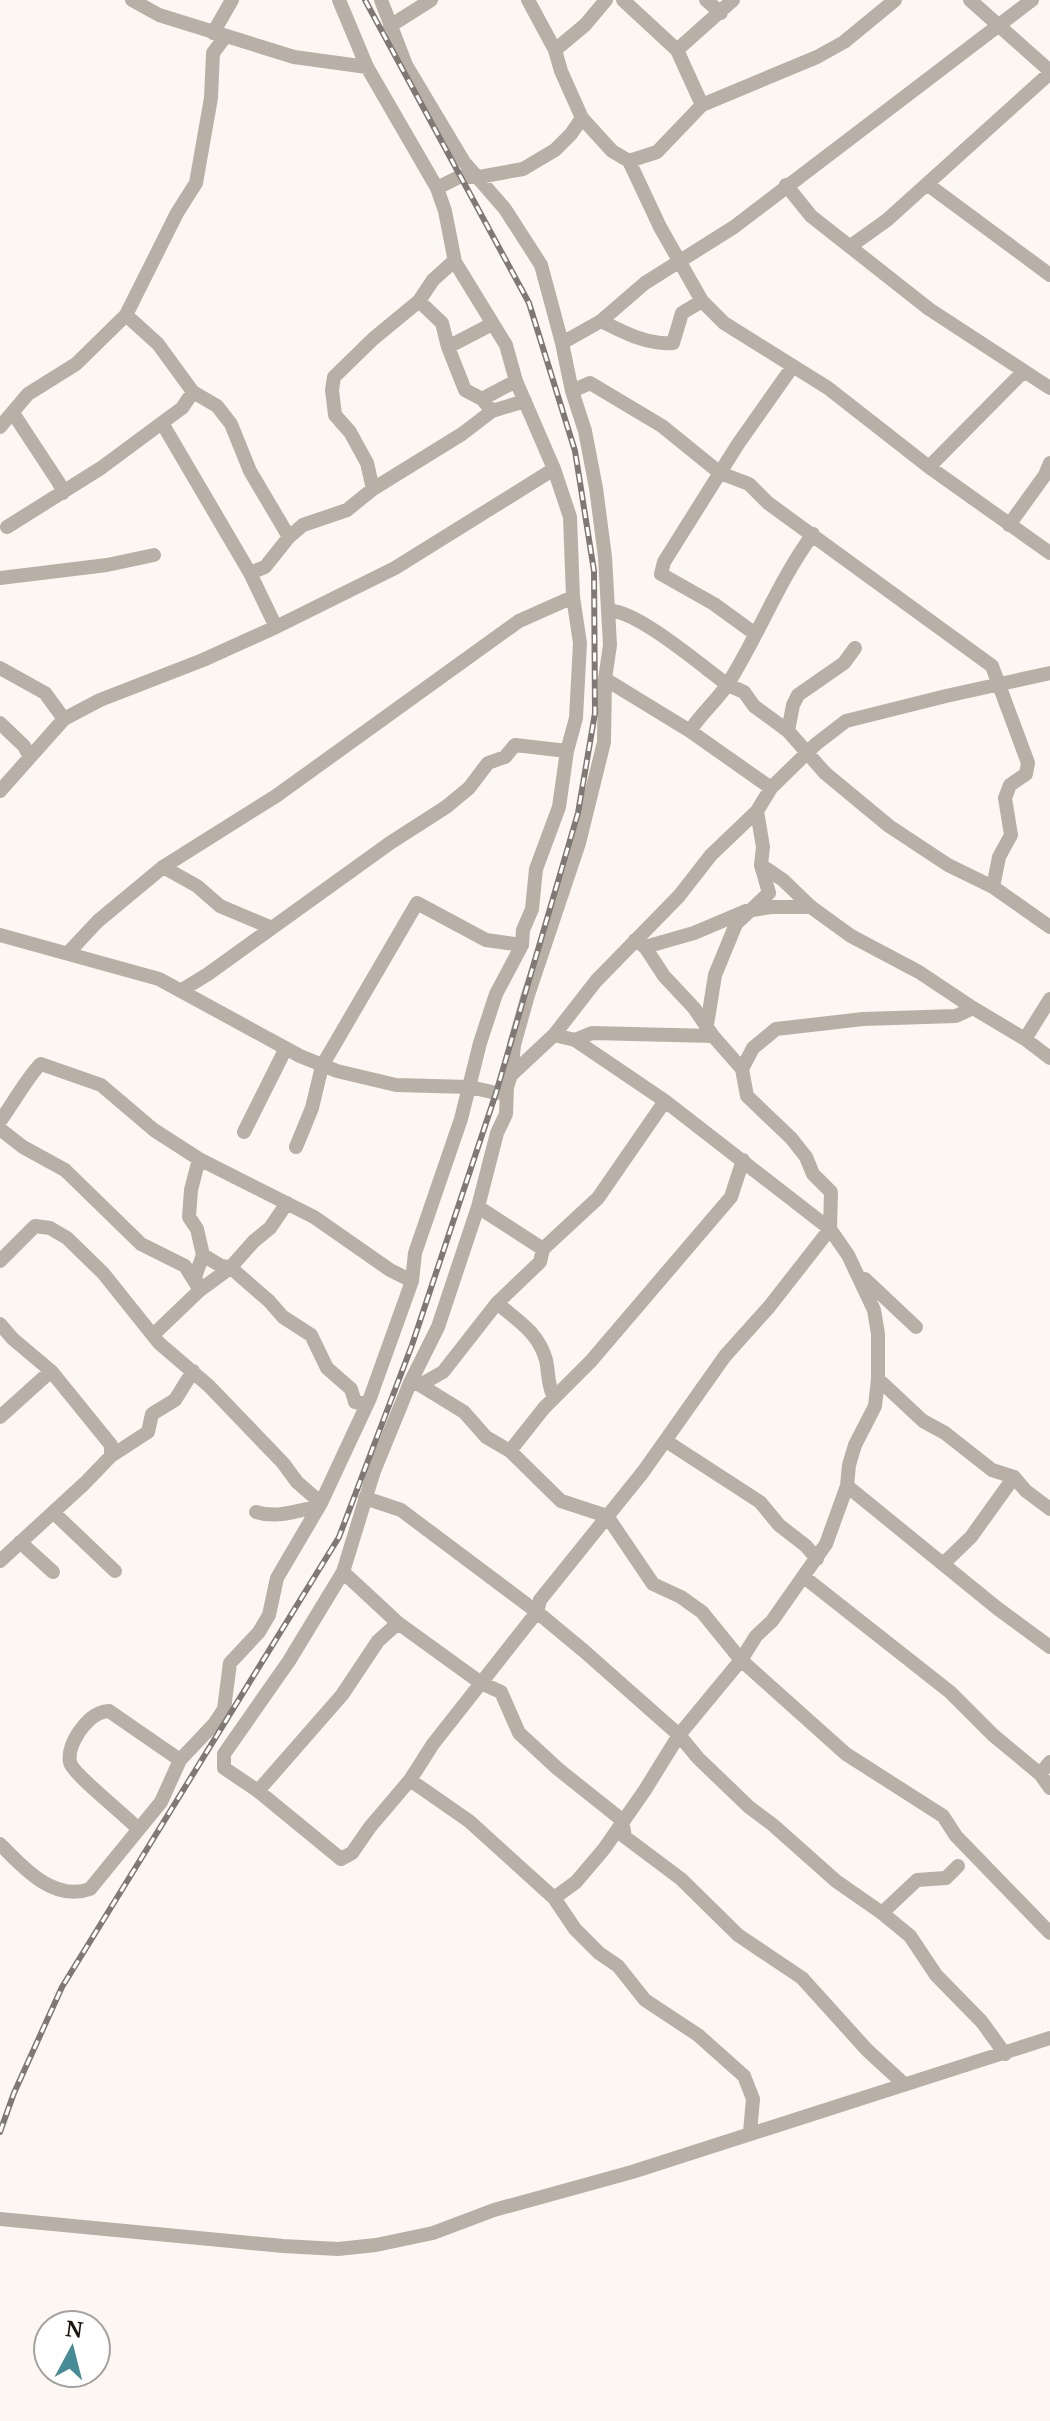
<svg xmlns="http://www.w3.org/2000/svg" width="1050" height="2421" viewBox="0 0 1050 2421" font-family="'Noto Serif',serif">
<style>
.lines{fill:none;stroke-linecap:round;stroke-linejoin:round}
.minor{stroke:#b8b0a6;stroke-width:14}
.rail-casing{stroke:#807873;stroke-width:6}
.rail{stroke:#fff;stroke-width:3;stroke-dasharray:9;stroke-linecap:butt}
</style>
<rect width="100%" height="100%" fill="#fdf7f4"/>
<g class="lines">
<!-- minor -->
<path class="minor" d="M 132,0 L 159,15 L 294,57 L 367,67
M 381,0 L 406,65 L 464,162 L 505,209 L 541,265 L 562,343
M 528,0 L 555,50 L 561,71 L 582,118 L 612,151 L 629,161 L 660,227 L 702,301 L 724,323 L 828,388 L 929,467 L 1050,553
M 623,0 L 677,50 L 702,105
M 706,0 L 721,13
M 970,0 L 1050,71
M 390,26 L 431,0
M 213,33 L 232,0
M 555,50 L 585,25 L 606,0
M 677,50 L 733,0
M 629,161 L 657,152 L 702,105 L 817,57 L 844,42 L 895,0
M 927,184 L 1050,275
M 786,185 L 811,216 L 929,309 L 1050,388
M 437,188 L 459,177 L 479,177 L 523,169 L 555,150 L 571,134 L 582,118
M 852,245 L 887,220 L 1050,73
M 419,301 L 442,323 L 448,347 L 492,324
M 126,315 L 158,344 L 193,392 L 217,406 L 231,424 L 250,471 L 289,537
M 601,321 C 624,332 646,345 673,343 L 682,313 L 702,301
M 448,347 L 465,390 L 482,399 L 492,411
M 572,391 L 590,383 L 662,426 L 720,473 L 749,484 L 768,503 L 992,666 L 1028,763 L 1026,774 L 1010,785 L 1005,798 L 1011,835 L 999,857 L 993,887
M 482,399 L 516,381
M 13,413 L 59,483 L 63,493
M 162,423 L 250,573 L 276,627
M 0,427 L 28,394 L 76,364 L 126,315 L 177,213 L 196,183 L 211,98 L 213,53 L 225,37
M 929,467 L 1024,371
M 373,489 L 367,463 L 350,432 L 335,415 L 332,390 L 334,377 L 373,339 L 419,301 L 433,280 L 454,261
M 1009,525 L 1045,475 L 1050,463
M 7,527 L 101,468 L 182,408 L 193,392
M 250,573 L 265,567 L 289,537 L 303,525 L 347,510 L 373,489 L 462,434 L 492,411 L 525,401
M 0,578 L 107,565 L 154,555
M 610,611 C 637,610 703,667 728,685 L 744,692 L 754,706 L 788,731 L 825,773 L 889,826 L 948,865 L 993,887 L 1050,927
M 754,633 L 714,604 L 661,574 L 664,562 L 738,444 L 793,366
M 0,668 L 45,693 L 64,719
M 605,679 L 690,731 L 771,788
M 0,723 L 24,746 L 30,757
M 690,731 C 701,713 718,700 729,682 C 759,634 779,580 813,534
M 788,731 L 793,705 L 798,695 L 844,663 L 855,648
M 0,791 L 64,719 L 100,700 L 203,660 L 276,627 L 395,568 L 554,469
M 757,811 L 763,847 L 761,865 L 783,880 L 811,907 L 851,936 L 919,972 L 973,1008 L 1025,1039 L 1050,1058
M 163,867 L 197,886 L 220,906 L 272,928
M 0,935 L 159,979 L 300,1056 L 337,1071 L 396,1085 L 470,1087 L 496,1093 L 507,1087 L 511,1075 L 554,1035 L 596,981 L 679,896 L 711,855 L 757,811 L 771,788 L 816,744 L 846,721 L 946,696 L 1050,673
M 645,947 L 694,933 L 746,911 L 771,907 L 811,907
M 68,953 L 98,921 L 163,867 L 276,796 L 519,621 L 573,597
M 182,990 L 208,974 L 390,843 L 446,807 L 469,788 L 488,763 L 505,757 L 515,745 L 567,751
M 707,1025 L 715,975 L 736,924 L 769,893 L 761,865
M 554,1035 L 575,1040 L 665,1101 L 830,1229 L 848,1255 L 874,1310 L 878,1334 L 878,1379 L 875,1406 L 855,1445 L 849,1465 L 847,1486 L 826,1544 L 772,1621 L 756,1636 L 741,1660 L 679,1735 L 645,1790 L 604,1849 L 576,1882 L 554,1898
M 1025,1039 L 1050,999
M 575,1040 L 592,1033 L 713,1036
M 742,1069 L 753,1048 L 776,1029 L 863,1019 L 956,1016 L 973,1008
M 511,1075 L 514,1045 L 528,995 L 579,843 L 604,742 L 605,679 L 610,645 L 605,557 L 596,488 L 585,431 L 572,391 L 562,343 L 601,321 L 645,283 L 734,227 L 1032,0
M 507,1087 L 506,1114 L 497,1133 L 478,1207 L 438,1327 L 410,1383 L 374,1471 L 343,1572 L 289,1661 L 224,1754 L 224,1768 L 258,1791 L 341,1859 L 352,1853 L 370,1827 L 410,1780 L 433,1744 L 537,1612 L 540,1600 L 643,1472 L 725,1356 L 769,1307 L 830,1229 L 831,1192 L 813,1174 L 806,1157 L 791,1138 L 747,1096 L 742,1069 L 713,1036 L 694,1008 L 664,976 L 645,947 L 635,940
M 1,1120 C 9,1109 33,1069 41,1064 L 101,1085 L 154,1130 L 199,1159 L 314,1217 L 390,1270 L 412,1281
M 0,1129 L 23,1147 L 65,1170 L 141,1244 L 185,1266 L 200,1290
M 244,1132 L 286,1048
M 296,1147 L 312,1108 L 322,1066 L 417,903 L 486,940 L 522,945
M 543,1249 L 598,1198 L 665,1101
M 203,1255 L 221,1266 L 230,1267 L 269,1301 L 283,1317 L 311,1335 L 327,1368 L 351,1389 L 355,1402 L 367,1404
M 0,1261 L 35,1226 L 50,1228 L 67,1238 L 103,1273 L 159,1343 L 209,1386 L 283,1463 L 297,1482 L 321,1503
M 865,1279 L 916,1327
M 198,1286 L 195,1277 L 203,1255 L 197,1229 L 189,1217 L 191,1190 L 199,1159
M 497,1303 C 518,1321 538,1332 546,1360 C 549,1373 547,1384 554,1397
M 0,1324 L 13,1339 L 51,1371 L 0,1417
M 153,1335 L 200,1290 L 230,1268 L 254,1241 L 270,1228 L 287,1203
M 878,1379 L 923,1421 L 945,1433 L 992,1470 L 1014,1477 L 1026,1491 L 1050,1509
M 410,1383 L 420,1385 L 464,1412 L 486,1437 L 510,1451 L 561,1501 L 607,1516 L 653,1584 L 681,1597 L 702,1612 L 741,1660 L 846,1754 L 943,1816 L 956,1836 L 1050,1933
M 420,1385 L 443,1372 L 497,1303 L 540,1262 L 543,1249 L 478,1207
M 666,1441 L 760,1502 L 779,1525 L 806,1546 L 817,1559
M 510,1451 L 544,1408 L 591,1361 L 731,1197 L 743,1160
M 111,1456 L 148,1432 L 152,1414 L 175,1400 L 193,1371
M 847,1486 L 997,1608 L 1050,1647
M 365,1498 L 401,1510 L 537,1612 L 584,1651 L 679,1735 L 698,1758 L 749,1807 L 773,1825 L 836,1881 L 882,1913 L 910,1936 L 936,1975 L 982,2022 L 1005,2054
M 256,1512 C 278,1519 296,1510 318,1507
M 54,1513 L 115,1571
M 20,1542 L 53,1572
M 0,1561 L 85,1483 L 111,1456 L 111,1445 L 51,1371
M 943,1564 L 971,1537 L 1014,1477
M 343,1572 L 398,1623 L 481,1683 L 501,1692 L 519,1733 L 558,1769 L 622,1820 L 625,1837 L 681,1879 L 738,1935 L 802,1978 L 867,2050 L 904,2084
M 804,1577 L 950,1692 L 993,1735 L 1040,1774 L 1050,1762
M 1040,1774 L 1050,1788
M 410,1780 L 469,1821 L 554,1898 L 575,1929 L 599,1953 L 618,1966 L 645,2000 L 698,2035 L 744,2076 L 753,2099 L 750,2132
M 258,1791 L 342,1695 L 378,1641 L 398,1623
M 138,1829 C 126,1815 72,1774 70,1762 C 68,1751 73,1741 79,1732 C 87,1721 95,1712 109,1711 L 180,1760
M 0,1844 C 23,1868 54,1902 90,1889 L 161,1802 L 180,1760 L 215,1723 L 224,1709 L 230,1663 L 259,1632 L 269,1615 L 277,1578 L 321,1503 L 370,1398 L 412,1281 L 415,1253 L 461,1119 L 480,1043 L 496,994 L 522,945 L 523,930 L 532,909 L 536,869 L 559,807 L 567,751 L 576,718 L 580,643 L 573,597 L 570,517 L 554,469 L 516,381 L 506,345 L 455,262 L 445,211 L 437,188 L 367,67 L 339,0
M 882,1913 L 917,1880 L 946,1878 L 958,1866
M 0,2219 L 283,2246 L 338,2249 L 376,2245 L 433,2233 L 494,2210 L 632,2172 L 1050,2038"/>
<!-- rail casing -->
<g class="rail-casing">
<path id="rail" d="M 0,2132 L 14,2093 L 62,1987 L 339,1537 L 412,1345 L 496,1093 L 578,813 L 595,713 L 594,571 L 575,451 L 529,303 L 365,0"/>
</g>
<!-- rail -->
<use href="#rail" class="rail"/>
</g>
<!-- north arrow -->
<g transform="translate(72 2349) rotate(7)"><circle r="38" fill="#ffffff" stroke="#a4a19e" stroke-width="2"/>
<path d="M0-6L14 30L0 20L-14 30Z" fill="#468c96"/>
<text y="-12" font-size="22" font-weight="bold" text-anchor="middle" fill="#1c130d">N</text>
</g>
</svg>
